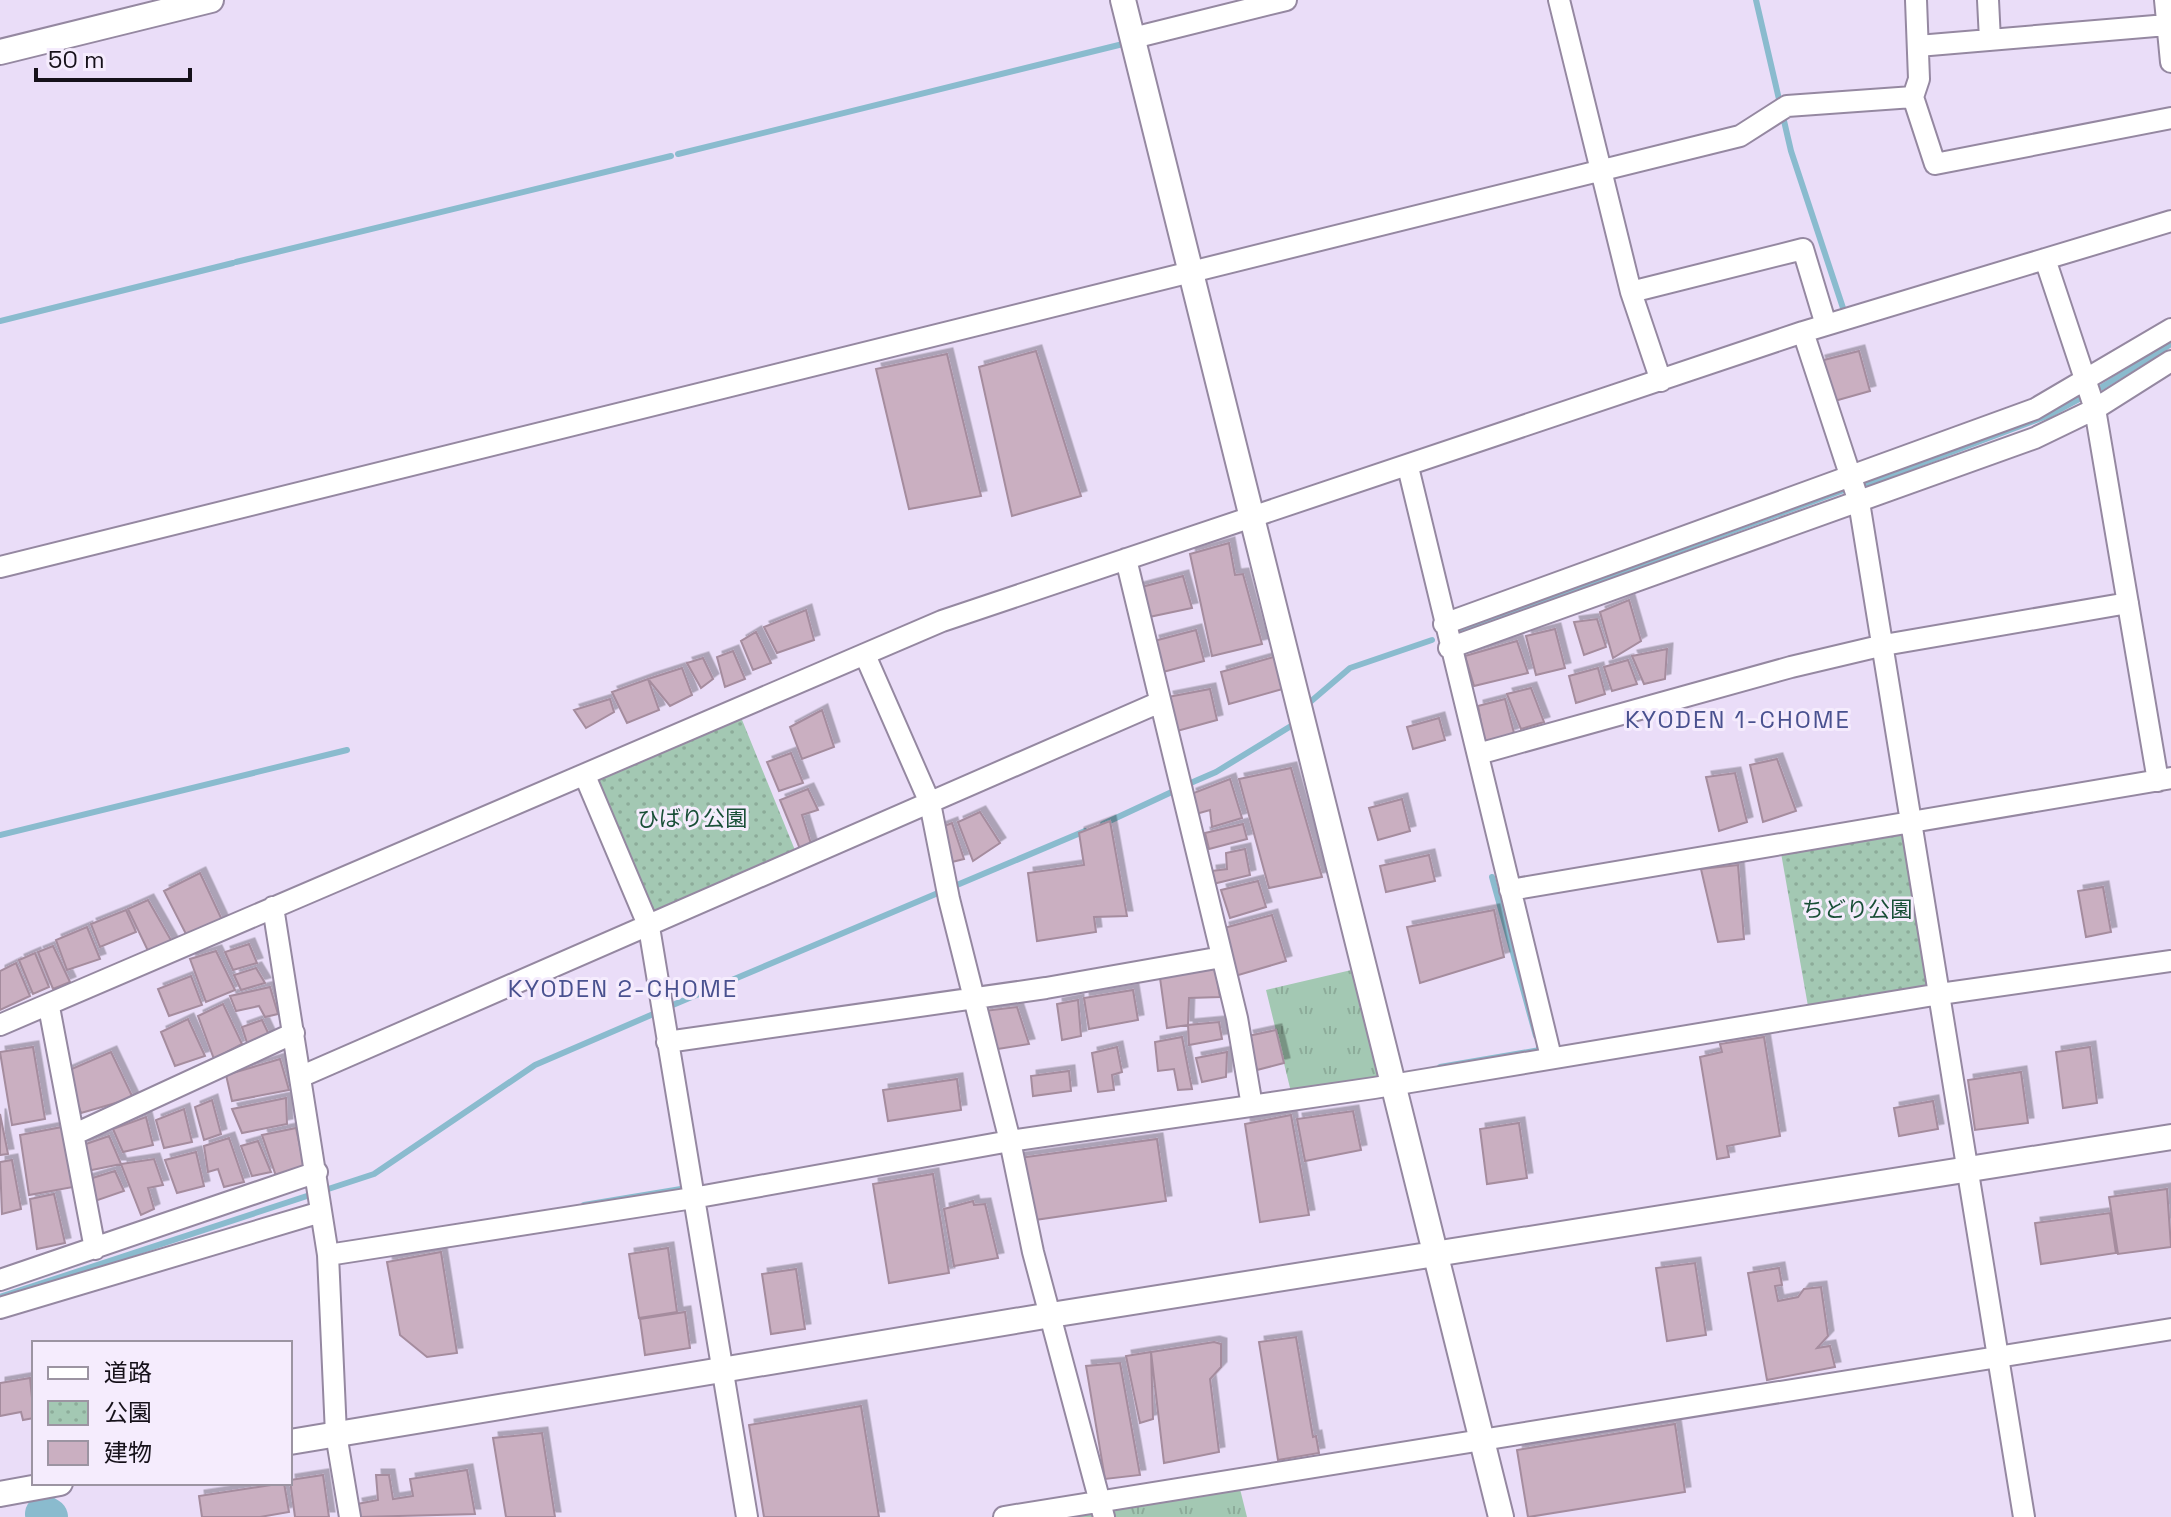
<svg xmlns="http://www.w3.org/2000/svg" width="2171" height="1517" viewBox="0 0 2171 1517" font-family="'Space Grotesk','Noto Sans JP',sans-serif">
<style>
.grass{fill:url(#grass-tufts)}
.park{fill:url(#park-dots)}
.lines{fill:none;stroke-linecap:round;stroke-linejoin:round}
.stream{stroke:#8abbce;stroke-width:6}
.river{stroke:#8abbce;stroke-width:38}
.building{fill:#caafc1;stroke:#a58c9e;stroke-width:2;filter:url(#shadow)}
.minor-casing{stroke:#9588a1;stroke-width:24}
.tertiary-casing{stroke:#9588a1;stroke-width:28}
.minor{stroke:#fff;stroke-width:20}
.tertiary{stroke:#fff;stroke-width:24}
.labels{text-anchor:middle;stroke-width:6;stroke-linejoin:round;paint-order:stroke}
.park-label{font-size:22px;fill:#194f37;stroke:#f5ecfd}
.neighbourhood-label{font-size:24px;letter-spacing:2px;fill:#49518f;stroke:#f5ecfd}
</style>
<defs>
<pattern id="grass-tufts" width="24" height="20" patternUnits="userSpaceOnUse" patternTransform="scale(2)"><rect width="24" height="20" fill="#a3c8b3"/><path d="M3 7l-1-3M5 7V3M7 7l1-3M15 17l-1-3M17 17v-4M19 17l1-3" fill="none" stroke="#8cab99"/></pattern>
<pattern id="park-dots" width="8" height="8" patternUnits="userSpaceOnUse" patternTransform="scale(2)"><rect width="8" height="8" fill="#a3c8b3"/><path d="M2 2h.1M6 6h.1" fill="none" stroke="#8cab99" stroke-width="1.8" stroke-linecap="round"/></pattern>
<filter id="shadow"><feDropShadow dx="5.5" dy="-5.5" stdDeviation="0" flood-color="#0004"/></filter>
</defs>
<rect width="100%" height="100%" fill="#eaddf8"/>
<!-- grass -->
<path class="grass" d="M 1360,968 L 1387,1075 L 1291,1092 L 1266,990 Z
M 1240,1489 L 1247,1517 L 1020,1517 Z"/>
<!-- park -->
<path class="park" d="M 738,710 L 799,860 L 649,927 L 585,776 Z
M 1911,831 L 1936,989 L 1809,1012 L 1781,853 Z"/>
<g class="lines">
<!-- stream -->
<path class="stream" d="M 1756,0 L 1791,151 L 1844,311
M 678,154 L 1127,43
M 236,262 L 671,156
M 0,321 L 233,263
M 2102,387 L 2171,344
M 1864,485 L 2047,416 L 2081,398
M 1456,632 L 1844,490
M 1309,703 L 1350,668 L 1432,640
M 1186,785 L 1216,772 L 1291,726
M 1103,824 L 1176,790
M 0,835 L 347,750
M 1492,877 L 1536,1036
M 668,1007 L 1085,831
M 1440,1067 L 1540,1050 L 1539,1047
M 584,1205 L 687,1188
M 0,1297 L 374,1174 L 535,1065 L 658,1012"/>
<!-- river -->
<path class="river" d="M 44,1514 L 49,1517"/>
</g>
<!-- building -->
<path class="building" d="M 1036,351 L 1081,496 L 1012,516 L 979,367 Z
M 1859,351 L 1870,391 L 1831,402 L 1820,361 Z
M 947,354 L 981,496 L 909,509 L 876,369 Z
M 1229,543 L 1235,575 L 1243,574 L 1262,644 L 1212,656 L 1190,554 Z
M 1183,576 L 1192,608 L 1149,617 L 1138,588 Z
M 1629,600 L 1641,641 L 1613,658 L 1600,612 Z
M 806,610 L 814,640 L 777,653 L 764,627 Z
M 1597,619 L 1606,647 L 1584,655 L 1574,622 Z
M 1555,629 L 1565,668 L 1536,675 L 1526,636 Z
M 1196,630 L 1204,661 L 1163,672 L 1154,641 Z
M 756,632 L 771,663 L 753,670 L 741,641 Z
M 1517,641 L 1528,673 L 1474,686 L 1465,656 Z
M 1667,649 L 1665,679 L 1644,684 L 1632,656 Z
M 733,651 L 745,679 L 725,687 L 717,657 Z
M 1277,656 L 1286,688 L 1229,704 L 1221,672 Z
M 703,658 L 713,679 L 701,688 L 687,663 Z
M 1628,660 L 1637,684 L 1612,691 L 1604,667 Z
M 682,668 L 692,695 L 670,706 L 648,679 Z
M 1598,668 L 1605,694 L 1576,703 L 1569,676 Z
M 648,679 L 659,710 L 627,723 L 612,692 Z
M 1531,688 L 1544,722 L 1521,729 L 1507,694 Z
M 1210,689 L 1217,720 L 1177,731 L 1168,697 Z
M 610,699 L 614,712 L 586,728 L 574,710 Z
M 1505,699 L 1514,733 L 1485,744 L 1478,706 Z
M 822,710 L 834,747 L 802,759 L 790,727 Z
M 1439,718 L 1445,740 L 1413,749 L 1407,727 Z
M 791,753 L 803,783 L 779,791 L 767,762 Z
M 1777,759 L 1796,811 L 1763,822 L 1750,765 Z
M 1291,768 L 1322,877 L 1269,888 L 1239,779 Z
M 1735,773 L 1747,822 L 1719,831 L 1706,777 Z
M 1230,779 L 1242,818 L 1212,827 L 1210,810 L 1196,814 L 1191,794 Z
M 808,789 L 818,810 L 802,815 L 811,844 L 800,849 L 780,800 Z
M 1402,799 L 1410,831 L 1378,840 L 1369,808 Z
M 980,812 L 1000,843 L 973,861 L 958,822 Z
M 1110,821 L 1127,916 L 1094,917 L 1096,932 L 1037,941 L 1028,873 L 1084,865 L 1079,833 Z
M 952,823 L 964,859 L 944,864 L 931,831 Z
M 1243,824 L 1247,839 L 1209,849 L 1205,833 Z
M 1245,849 L 1250,875 L 1213,884 L 1211,871 L 1227,869 L 1226,853 Z
M 1429,855 L 1435,881 L 1386,892 L 1380,866 Z
M 1738,865 L 1744,939 L 1718,942 L 1701,869 Z
M 200,873 L 222,920 L 188,938 L 164,891 Z
M 1258,881 L 1266,907 L 1230,918 L 1221,890 Z
M 2103,887 L 2111,932 L 2086,937 L 2078,891 Z
M 148,900 L 172,942 L 149,953 L 128,909 Z
M 126,910 L 136,932 L 100,947 L 91,924 Z
M 1494,910 L 1504,957 L 1420,983 L 1407,927 Z
M 1272,915 L 1286,961 L 1235,976 L 1224,928 Z
M 87,927 L 100,959 L 67,970 L 56,940 Z
M 249,944 L 257,963 L 233,970 L 225,952 Z
M 53,946 L 70,982 L 53,989 L 38,952 Z
M 216,951 L 235,990 L 206,1002 L 190,959 Z
M 35,953 L 49,987 L 33,994 L 19,960 Z
M 16,963 L 30,996 L 0,1010 L 0,971 Z
M 1215,966 L 1220,997 L 1189,998 L 1188,1025 L 1167,1028 L 1160,978 Z
M 256,968 L 265,983 L 241,990 L 234,975 Z
M 191,976 L 202,1005 L 169,1016 L 158,989 Z
M 270,987 L 278,1014 L 265,1017 L 259,1006 L 236,1011 L 230,996 Z
M 1133,990 L 1138,1020 L 1089,1029 L 1084,998 Z
M 1078,1000 L 1081,1036 L 1062,1040 L 1057,1004 Z
M 223,1004 L 242,1044 L 214,1059 L 198,1016 Z
M 1017,1007 L 1029,1044 L 991,1050 L 984,1011 Z
M 188,1019 L 205,1056 L 175,1066 L 161,1032 Z
M 262,1020 L 270,1037 L 248,1046 L 242,1027 Z
M 1219,1022 L 1222,1039 L 1189,1045 L 1188,1025 Z
M 1276,1030 L 1284,1063 L 1257,1070 L 1248,1036 Z
M 1182,1037 L 1192,1089 L 1178,1090 L 1174,1069 L 1158,1071 L 1155,1042 Z
M 1764,1037 L 1780,1136 L 1727,1146 L 1729,1157 L 1717,1159 L 1700,1057 L 1722,1052 L 1720,1044 Z
M 33,1047 L 45,1119 L 12,1125 L 0,1052 Z
M 1117,1047 L 1122,1072 L 1112,1075 L 1114,1090 L 1098,1092 L 1092,1053 Z
M 2090,1047 L 2097,1103 L 2063,1108 L 2056,1052 Z
M 111,1052 L 133,1098 L 81,1113 L 67,1071 Z
M 1227,1052 L 1226,1077 L 1202,1082 L 1196,1058 Z
M 280,1059 L 289,1090 L 232,1101 L 226,1075 Z
M 1069,1071 L 1071,1091 L 1033,1096 L 1031,1076 Z
M 2021,1072 L 2028,1123 L 1975,1130 L 1968,1080 Z
M 957,1079 L 961,1110 L 888,1121 L 883,1090 Z
M 286,1098 L 287,1124 L 242,1133 L 232,1109 Z
M 212,1100 L 221,1134 L 204,1140 L 195,1107 Z
M 1933,1101 L 1938,1129 L 1899,1136 L 1894,1108 Z
M 184,1109 L 192,1142 L 164,1148 L 156,1120 Z
M 1353,1111 L 1361,1150 L 1305,1161 L 1297,1119 Z
M 0,1114 L 8,1154 L 0,1155 Z
M 1291,1115 L 1309,1215 L 1260,1222 L 1245,1124 Z
M 146,1117 L 153,1145 L 123,1152 L 113,1129 Z
M 1519,1123 L 1527,1178 L 1487,1184 L 1480,1129 Z
M 62,1127 L 73,1187 L 29,1195 L 20,1135 Z
M 296,1128 L 305,1170 L 277,1179 L 262,1135 Z
M 109,1136 L 121,1164 L 87,1171 L 83,1145 Z
M 229,1138 L 244,1182 L 224,1187 L 218,1169 L 208,1172 L 204,1146 Z
M 1157,1139 L 1166,1201 L 1021,1222 L 1012,1159 Z
M 258,1141 L 271,1172 L 252,1176 L 241,1146 Z
M 196,1152 L 204,1186 L 177,1193 L 165,1160 Z
M 154,1159 L 163,1185 L 148,1188 L 154,1209 L 141,1215 L 121,1164 Z
M 12,1160 L 21,1209 L 2,1214 L 0,1162 Z
M 115,1171 L 124,1191 L 92,1202 L 86,1180 Z
M 933,1174 L 949,1273 L 889,1283 L 873,1184 Z
M 2167,1189 L 2171,1247 L 2118,1254 L 2109,1197 Z
M 54,1194 L 65,1243 L 37,1249 L 30,1199 Z
M 973,1201 L 974,1205 L 985,1204 L 998,1258 L 954,1266 L 944,1209 Z
M 2110,1213 L 2116,1253 L 2041,1264 L 2035,1223 Z
M 668,1248 L 677,1312 L 639,1318 L 629,1254 Z
M 441,1252 L 457,1353 L 427,1357 L 400,1335 L 387,1262 Z
M 1695,1263 L 1706,1335 L 1667,1341 L 1656,1268 Z
M 1779,1268 L 1782,1285 L 1775,1286 L 1778,1301 L 1798,1297 L 1804,1289 L 1821,1287 L 1828,1336 L 1817,1348 L 1830,1346 L 1835,1367 L 1767,1380 L 1748,1273 Z
M 796,1269 L 805,1329 L 771,1334 L 762,1274 Z
M 685,1312 L 690,1348 L 645,1355 L 640,1319 Z
M 1296,1337 L 1313,1437 L 1316,1436 L 1319,1453 L 1278,1460 L 1259,1342 Z
M 1214,1342 L 1221,1344 L 1221,1367 L 1210,1379 L 1219,1452 L 1164,1463 L 1151,1352 Z
M 1151,1352 L 1153,1419 L 1140,1423 L 1126,1356 Z
M 1120,1363 L 1140,1475 L 1105,1479 L 1086,1366 Z
M 30,1378 L 34,1418 L 23,1420 L 21,1412 L 0,1416 L 0,1383 Z
M 861,1406 L 879,1517 L 764,1517 L 749,1425 Z
M 1675,1424 L 1685,1492 L 1528,1517 L 1517,1450 Z
M 542,1433 L 555,1517 L 506,1517 L 493,1438 Z
M 467,1470 L 475,1514 L 360,1517 L 357,1504 L 378,1500 L 376,1475 L 389,1475 L 393,1499 L 413,1496 L 410,1479 Z
M 323,1475 L 329,1517 L 295,1517 L 290,1480 Z
M 284,1483 L 289,1512 L 260,1517 L 202,1517 L 199,1496 Z"/>
<g class="lines">
<!-- minor casing -->
<g class="minor-casing">
<path id="minor" d="M 1559,0 L 1631,292 L 1661,381
M 1916,0 L 1919,79 L 1913,97 L 1935,164 L 2171,118
M 1988,0 L 1990,40
M 2165,0 L 2171,62
M 1133,38 L 1286,0
M 1918,46 L 2167,25
M 2045,259 L 2095,409 L 2158,781
M 1631,292 L 1803,249 L 1826,325
M 1803,332 L 1859,502 L 2024,1517
M 1408,467 L 1551,1057
M 1126,559 L 1237,1018 L 1252,1106
M 0,567 L 1740,136 L 1787,106 L 1913,97
M 1444,624 L 2035,409 L 2171,329
M 1449,648 L 2035,438 L 2095,409 L 2171,361
M 865,655 L 930,803 L 949,899 L 1010,1141 L 1033,1252 L 1104,1517
M 1478,754 L 1791,667 L 1884,645 L 2128,603
M 585,776 L 649,927 L 747,1517
M 1510,890 L 2171,778
M 273,907 L 328,1255 L 336,1434 L 350,1517
M 49,1007 L 95,1249
M 0,1025 L 942,621 L 1803,332 L 2171,221
M 667,1042 L 1046,988 L 1222,957
M 300,1077 L 1160,702
M 75,1134 L 294,1033
M 328,1255 L 693,1198 L 1010,1141 L 1374,1088 L 1940,994 L 2171,961
M 0,1280 L 317,1172
M 0,1308 L 321,1212
M 1004,1517 L 2171,1329"/>
</g>
<!-- tertiary casing -->
<g class="tertiary-casing">
<path id="tertiary" d="M 1123,0 L 1501,1517
M 0,52 L 211,0
M 290,1442 L 1051,1315 L 2171,1137
M 0,1494 L 60,1483"/>
</g>
<!-- minor -->
<use href="#minor" class="minor"/>
<!-- tertiary -->
<use href="#tertiary" class="tertiary"/>
</g>
<g class="labels">
<!-- park labels -->
<g class="park-label">
<text x="692" y="826">ひばり公園</text>
<text x="1857" y="917">ちどり公園</text>
</g>
<!-- neighbourhood labels -->
<g class="neighbourhood-label">
<text x="1738" y="728">KYODEN 1-CHOME</text>
<text x="623" y="997">KYODEN 2-CHOME</text>
</g>
</g>
<!-- legend -->
<rect x="32" y="1341" width="260" height="144" fill="#f5ecfd" stroke="#9c94a2" stroke-width="2"/>
<rect x="48" y="1367" width="40" height="12" fill="#ffffff" stroke="#9c94a2" stroke-width="2"/>
<text x="104" y="1381" font-size="24" fill="#16111a">道路</text>
<rect x="48" y="1401" width="40" height="24" fill="url(#park-dots)" stroke="#9c94a2" stroke-width="2"/>
<text x="104" y="1421" font-size="24" fill="#16111a">公園</text>
<rect x="48" y="1441" width="40" height="24" fill="#caafc1" stroke="#9c94a2" stroke-width="2"/>
<text x="104" y="1461" font-size="24" fill="#16111a">建物</text>
<!-- scale -->
<path d="M36 68v12h154v-12" fill="none" stroke="#16111a" stroke-width="4"/>
<text x="48" y="68" font-size="24" fill="#16111a" stroke="#f5ecfd" stroke-width="6" paint-order="stroke">50 m</text>
</svg>
